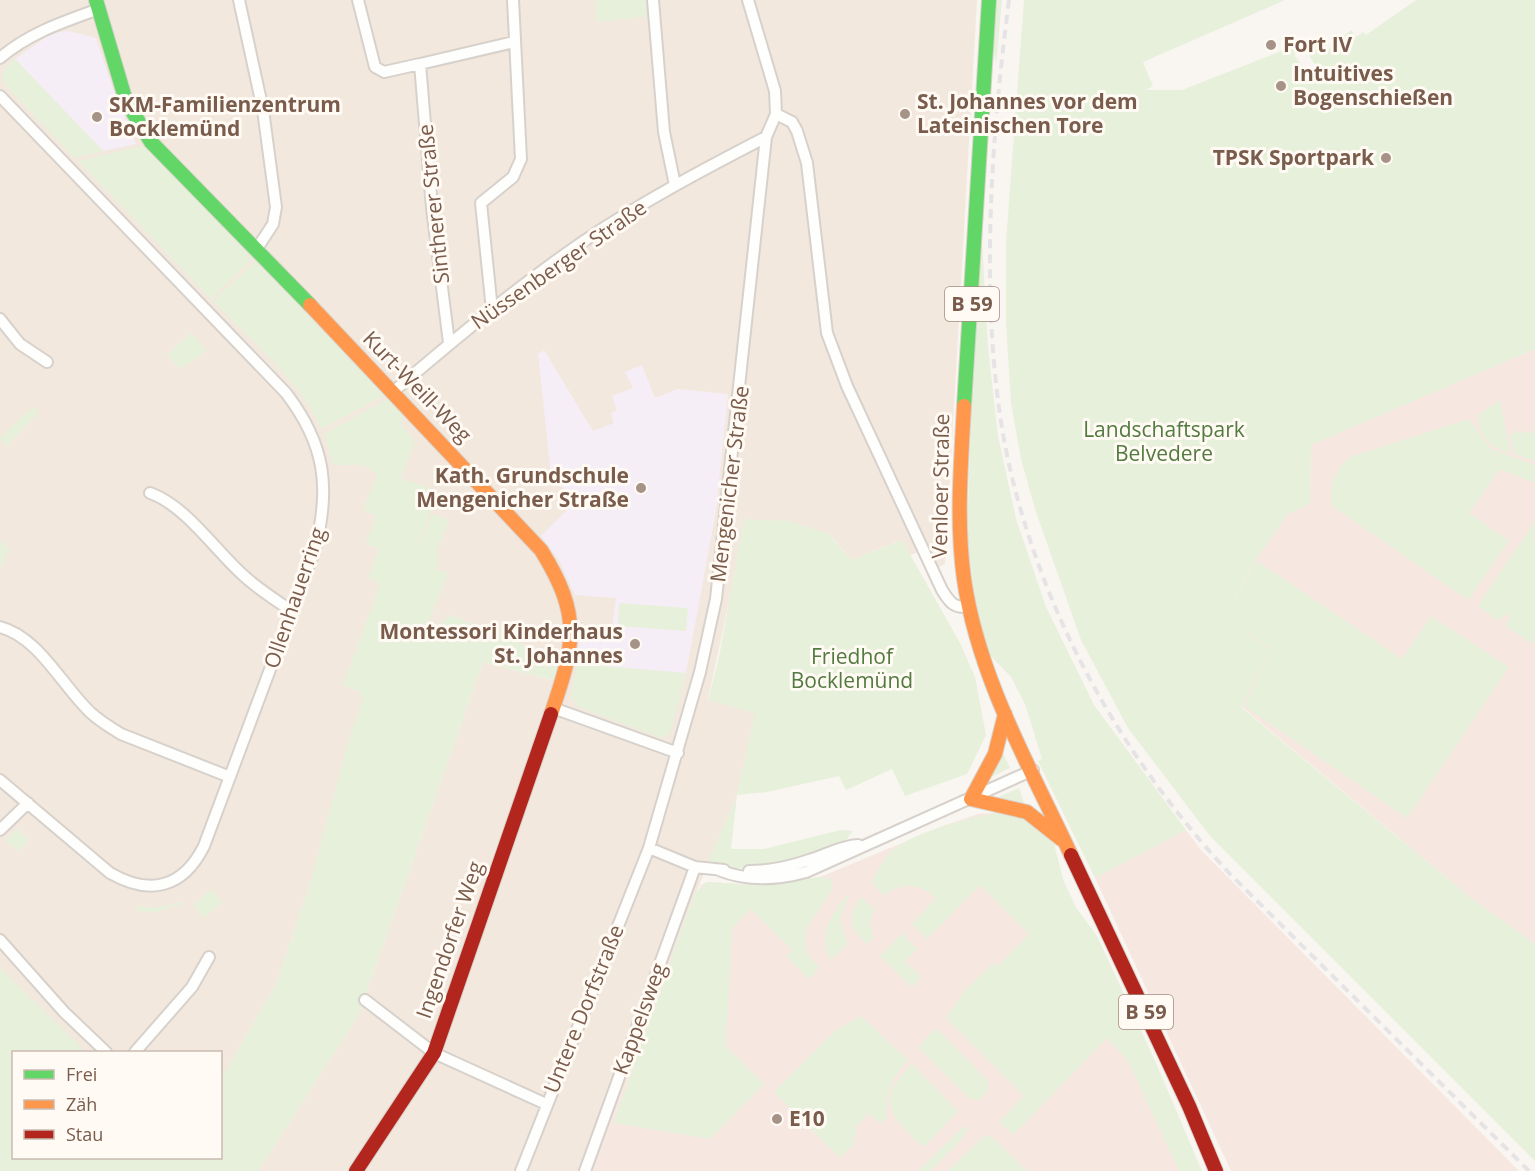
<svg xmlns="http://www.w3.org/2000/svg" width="1535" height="1171" viewBox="0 0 1535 1171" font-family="'Open Sans',sans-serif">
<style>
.residential{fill:#f2e8de}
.commercial{fill:#f6e8e1}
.education{fill:#f6eef6}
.green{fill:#e7f0db;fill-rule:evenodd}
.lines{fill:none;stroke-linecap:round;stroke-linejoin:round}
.street-casing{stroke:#d7d1cb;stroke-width:14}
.fast-casing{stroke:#d9d2cb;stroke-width:16}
.slow-casing{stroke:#d9d2cb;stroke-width:16}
.jam-casing{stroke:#d9d2cb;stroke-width:16}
.street{stroke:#fefefd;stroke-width:10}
.fast{stroke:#63d668;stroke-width:14}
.slow{stroke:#ff974d;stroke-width:14}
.jam{stroke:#b3261e;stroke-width:14}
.rail{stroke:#e6e3e7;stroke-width:4;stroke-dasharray:9 6;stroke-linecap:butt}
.poi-dot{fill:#a69286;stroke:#fffaf3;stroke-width:2}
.labels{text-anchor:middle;stroke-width:6;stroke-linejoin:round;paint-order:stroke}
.shield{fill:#fffaf3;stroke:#a28b7f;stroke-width:1.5}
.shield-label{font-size:20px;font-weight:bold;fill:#7a5c4d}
.poi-label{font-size:21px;font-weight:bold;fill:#7a5c4d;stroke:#fffaf3;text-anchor:start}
.street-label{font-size:21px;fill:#7a5c4d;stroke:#fffaf3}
.park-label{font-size:21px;fill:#537a41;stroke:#fffaf3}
</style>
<rect width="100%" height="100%" fill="#f9f5f0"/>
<!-- residential -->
<path class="residential" d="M 0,0 L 977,0 L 945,564 L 937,568 L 928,548 L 908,556 L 901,540 L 851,560 L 829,533 L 733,583 L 708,699 L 756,712 L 737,795 L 688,912 L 594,1171 L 258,1171 L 358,1016 L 483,662 L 552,680 L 560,660 L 451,615 L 310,884 L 276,985 L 221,1079 L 220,1052 L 14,1052 L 14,1158 L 0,1171 Z"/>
<!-- commercial -->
<path class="commercial" d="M 1535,349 L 1535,944 L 1471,898 L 1241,706 L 1270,650 L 1226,616 L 1257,558 L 1287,515 L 1310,503 L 1311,445 Z
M 994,813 L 1008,813 L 1184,1171 L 594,1171 L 688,912 L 701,885 L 707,882 L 754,885 L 820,877 L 943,826 L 978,814 Z
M 1186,830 L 1201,850 L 1519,1171 L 1231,1171 L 1095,878 Z"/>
<!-- education -->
<path class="education" d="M 69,31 L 96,38 L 113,89 L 136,144 L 103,151 L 15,59 L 45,38 L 58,32 Z
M 544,350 L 593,431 L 614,423 L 611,413 L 617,410 L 612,396 L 633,388 L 625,372 L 642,365 L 655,398 L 678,389 L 728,394 L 716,511 L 686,673 L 577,664 L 580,626 L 612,628 L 616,598 L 575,595 L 559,560 L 541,536 L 575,502 L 551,475 L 538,354 Z"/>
<!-- green -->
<path class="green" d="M 595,0 L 650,0 L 650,16 L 596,22 Z
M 995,0 L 1002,0 L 996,64 L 992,41 Z
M 1024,0 L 1285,0 L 1143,62 L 1153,86 L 1146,90 L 1182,90 L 1320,36 L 1324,37 L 1328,49 L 1351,30 L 1356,37 L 1363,32 L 1366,35 L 1416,0 L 1535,0 L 1535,349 L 1311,445 L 1310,503 L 1287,515 L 1257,558 L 1226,615 L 1257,561 L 1402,659 L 1431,616 L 1509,667 L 1407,818 L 1244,706 L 1271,649 L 1227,616 L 1270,650 L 1241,707 L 1471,898 L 1535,944 L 1535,1161 L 1210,836 L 1128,728 L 1081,640 L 1036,512 L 1021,459 L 1011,403 L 1006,323 L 1006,242 ZM 1304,47 L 1322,76 L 1314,82 L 1294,55 Z
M 15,59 L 103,151 L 75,158 L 4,84 C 0,72 6,65 15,59 Z
M 144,146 L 253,258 L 211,299 L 78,161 Z
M 982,239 L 988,347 L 998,436 L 1016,519 L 1046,607 L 1094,705 L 1186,830 L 1095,878 L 1038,761 L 1042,759 L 1025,704 L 1011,677 L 988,653 L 975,600 L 967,537 L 972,386 Z
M 256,261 L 385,395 L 321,429 C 306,387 245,335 213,301 Z
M 191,333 L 207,350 L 181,369 L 167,355 Z
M 389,398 L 403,413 L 401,425 L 415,441 L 401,478 L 429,488 L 424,501 L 434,504 L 418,544 L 437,551 L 439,559 L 436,569 L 448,573 L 423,636 L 451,615 L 561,660 L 553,680 L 483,662 L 358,1016 L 258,1171 L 0,1171 L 0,968 L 86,1052 L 14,1052 L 14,1158 L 220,1158 L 221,1079 L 276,985 L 310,884 L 348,742 L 362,701 L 360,692 L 343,685 L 380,584 L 368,578 L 379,549 L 366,544 L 376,516 L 363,510 L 377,474 L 364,465 L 333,465 L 324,434 Z
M 1500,400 L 1510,453 C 1491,448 1478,436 1478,415 Z
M 34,406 L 39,412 L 6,447 L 0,438 Z
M 1469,419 L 1491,449 L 1535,465 L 1535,483 L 1500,469 L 1469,513 L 1509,541 L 1468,600 L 1332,506 C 1327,487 1336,470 1350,457 Z
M 1515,430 L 1523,433 L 1535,431 L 1535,461 L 1514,454 L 1510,434 L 1515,434 Z
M 432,514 L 449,520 L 437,551 L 420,544 Z
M 744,519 L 789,521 L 829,534 L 851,560 L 902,540 L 961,645 L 975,677 L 986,735 L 967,774 L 905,796 L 892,769 L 846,790 L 839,776 L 767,792 L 737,795 L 731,849 L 764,849 L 841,830 L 853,831 L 841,846 L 765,868 L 734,868 L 708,863 L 737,795 L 755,713 L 708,700 L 719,657 Z
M 1535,521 L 1535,641 L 1533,644 L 1505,626 L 1510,618 L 1505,614 L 1499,621 L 1478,606 Z
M 0,541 L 9,549 L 0,571 Z
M 619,603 L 688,608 L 686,631 L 618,626 Z
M 577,664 L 686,673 L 670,734 L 665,738 L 656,736 L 578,707 L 571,695 Z
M 1001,749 L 1010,768 L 989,778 Z
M 1019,788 L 1025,806 L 996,798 Z
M 1002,813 L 1022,818 L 1054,844 L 1064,882 L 1077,909 L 1097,936 L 1156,1063 L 1202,1171 L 1179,1171 L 1127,1059 L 1107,1038 L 1013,1135 L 999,1122 L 1024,1096 L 946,1018 L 966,989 L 993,963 L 997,967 L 1029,934 L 980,885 L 927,939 L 912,924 L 936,898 C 920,883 902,882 884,895 L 871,883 C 877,873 883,859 892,851 C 908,834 979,814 1002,813 Z
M 17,829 L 29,840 L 19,852 L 5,840 Z
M 820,877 L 830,879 L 833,884 C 828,909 794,923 809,955 C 811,960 815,961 818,966 L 817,971 L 809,979 L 786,956 L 792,950 L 751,909 L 732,929 L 726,1046 L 764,1084 L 710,1139 L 614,1123 L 688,912 L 697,891 L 707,882 L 754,885 Z
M 211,890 L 223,902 L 203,918 L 193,904 Z
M 850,892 L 840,919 L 847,945 L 831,960 C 815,939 834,908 850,892 Z
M 861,897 L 874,908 L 870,923 L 873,938 L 867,944 C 848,929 848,916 861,897 Z
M 182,902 L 182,904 L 155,912 L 137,911 L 138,906 L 154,908 Z
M 902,933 L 917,949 L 905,961 L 921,977 L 912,987 L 880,956 Z
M 861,1016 L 908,1060 C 891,1078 886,1093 887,1118 L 881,1124 L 869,1113 L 856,1127 L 854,1144 L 840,1158 L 774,1092 L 836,1030 Z
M 936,1028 L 988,1081 L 988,1090 L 979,1100 L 970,1099 L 918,1047 Z
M 912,1064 L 958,1111 L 925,1146 L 922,1146 C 890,1115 874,1103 912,1064 Z
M 963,1127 L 968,1127 L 963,1138 L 930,1171 L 918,1171 Z
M 985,1135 L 991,1136 L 1027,1171 L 948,1171 Z"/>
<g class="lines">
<!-- street casing -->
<g class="street-casing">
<path id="street" d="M 239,0 L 263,110 L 276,207 L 273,224 L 256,250
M 358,0 L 375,67 L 384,72 L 420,64 L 432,208 L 449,343
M 653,0 L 664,132 L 675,185
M 0,58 C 29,33 63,22 99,9
M 420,64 L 514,42
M 0,96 L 286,393 C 325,444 331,487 315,549 L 204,846 C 183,888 150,896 110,873 L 0,780
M 776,114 L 792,122 L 797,131 L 807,163 L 827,333 L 847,386 L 942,590 C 949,601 953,608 967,607
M 492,310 L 481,203 L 513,177 L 521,159 L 513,0
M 0,319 L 20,344 L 47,362
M 394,391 C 455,339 517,287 584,241 C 642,202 704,169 766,137
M 150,493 C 185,505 215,550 243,575 C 258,589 275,600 292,611
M 0,627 C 39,637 62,686 91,713 C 100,721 111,728 121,734 L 230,777
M 553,708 L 678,753
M 0,830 L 28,803
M 649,848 L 695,867 L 724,870
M 719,870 C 746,881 777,880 806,872 L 1033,770
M 749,871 C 770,871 789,867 809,860 C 826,855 840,846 858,845
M 0,940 L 64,1012 L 106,1052
M 365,1000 L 434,1053 L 546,1104
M 135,1052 L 192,987 L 209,957
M 521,1171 L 649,848 L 700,672 L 716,599 L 766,137 L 776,114 L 775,91 L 748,0
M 585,1171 L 695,867"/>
</g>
<!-- fast casing -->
<g class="fast-casing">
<path id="fast" d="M 96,0 L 126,101 L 151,142 L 310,305
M 964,406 L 989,0"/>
</g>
<!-- slow casing -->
<g class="slow-casing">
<path id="slow" d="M 310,305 L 541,550 C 582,616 575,644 551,714
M 964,406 C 961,464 956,522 964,579 C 978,677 1030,767 1071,855
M 1005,714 L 995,754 L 971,799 L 1027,812 L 1061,839"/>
</g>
<!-- jam casing -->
<g class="jam-casing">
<path id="jam" d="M 1071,855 L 1189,1106 L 1216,1171
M 356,1171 L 434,1053 L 551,714"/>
</g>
<!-- street -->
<use href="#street" class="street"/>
<!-- fast -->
<use href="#fast" class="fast"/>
<!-- slow -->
<use href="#slow" class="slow"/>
<!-- jam -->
<use href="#jam" class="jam"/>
<!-- rail -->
<path class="rail" d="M 1009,0 C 990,146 977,329 1011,473 C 1047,624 1124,759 1229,873 L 1529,1171"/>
</g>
<!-- markers -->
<g class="poi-dot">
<circle cx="1271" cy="45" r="6"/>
<circle cx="1281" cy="86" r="6"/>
<circle cx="905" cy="114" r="6"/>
<circle cx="97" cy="117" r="6"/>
<circle cx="1386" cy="158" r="6"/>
<circle cx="641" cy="488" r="6"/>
<circle cx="635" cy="644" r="6"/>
<circle cx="777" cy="1119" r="6"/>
</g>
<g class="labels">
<!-- shield labels -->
<g class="shield">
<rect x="945" y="287" width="54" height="34" rx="4.5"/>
<rect x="1119" y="995" width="54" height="34" rx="4.5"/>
</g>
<g class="shield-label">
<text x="972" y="311">B 59</text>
<text x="1146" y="1019">B 59</text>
</g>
<!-- poi labels -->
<g class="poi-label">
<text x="1283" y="52">Fort IV</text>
<text x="1293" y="81">Intuitives<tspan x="1293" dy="24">Bogenschießen</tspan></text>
<text x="917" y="109">St. Johannes vor dem<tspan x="917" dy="24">Lateinischen Tore</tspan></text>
<text x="109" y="112">SKM-Familienzentrum<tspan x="109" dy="24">Bocklemünd</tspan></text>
<text x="1374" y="165" text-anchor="end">TPSK Sportpark</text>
<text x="629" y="483" text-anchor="end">Kath. Grundschule<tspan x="629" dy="24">Mengenicher Straße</tspan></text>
<text x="623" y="639" text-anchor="end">Montessori Kinderhaus<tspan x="623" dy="24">St. Johannes</tspan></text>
<text x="789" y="1126">E10</text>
</g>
<!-- street labels -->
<g class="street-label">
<text transform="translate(434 204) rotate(-96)" y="7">Sintherer Straße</text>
<text transform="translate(559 265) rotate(-35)" y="7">Nüssenberger Straße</text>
<text transform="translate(417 387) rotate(46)" y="7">Kurt-Weill-Weg</text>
<text transform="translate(730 484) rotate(-83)" y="7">Mengenicher Straße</text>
<text transform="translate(941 486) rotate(-89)" y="7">Venloer Straße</text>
<text transform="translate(295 598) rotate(-71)" y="7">Ollenhauerring</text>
<text transform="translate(450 940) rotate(-71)" y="7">Ingendorfer Weg</text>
<text transform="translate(584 1009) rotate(-68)" y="7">Untere Dorfstraße</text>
<text transform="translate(640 1019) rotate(-70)" y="7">Kappelsweg</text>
</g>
<!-- park labels -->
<g class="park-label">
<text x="1164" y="437">Landschaftspark<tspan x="1164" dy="24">Belvedere</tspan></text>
<text x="852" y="664">Friedhof<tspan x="852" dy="24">Bocklemünd</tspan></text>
</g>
</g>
<!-- legend -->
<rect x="12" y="1051" width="210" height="108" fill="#fffaf3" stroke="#cabbb1" stroke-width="1.5"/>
<rect x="24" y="1070" width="30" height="9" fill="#63d668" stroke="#cabbb1" stroke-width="1.5"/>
<text x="66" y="1081" font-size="18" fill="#7a5c4d">Frei</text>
<rect x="24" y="1100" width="30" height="9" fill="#ff974d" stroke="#cabbb1" stroke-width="1.5"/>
<text x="66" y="1111" font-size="18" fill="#7a5c4d">Zäh</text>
<rect x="24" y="1130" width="30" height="9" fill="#b3261e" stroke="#cabbb1" stroke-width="1.5"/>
<text x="66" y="1141" font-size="18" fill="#7a5c4d">Stau</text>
</svg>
